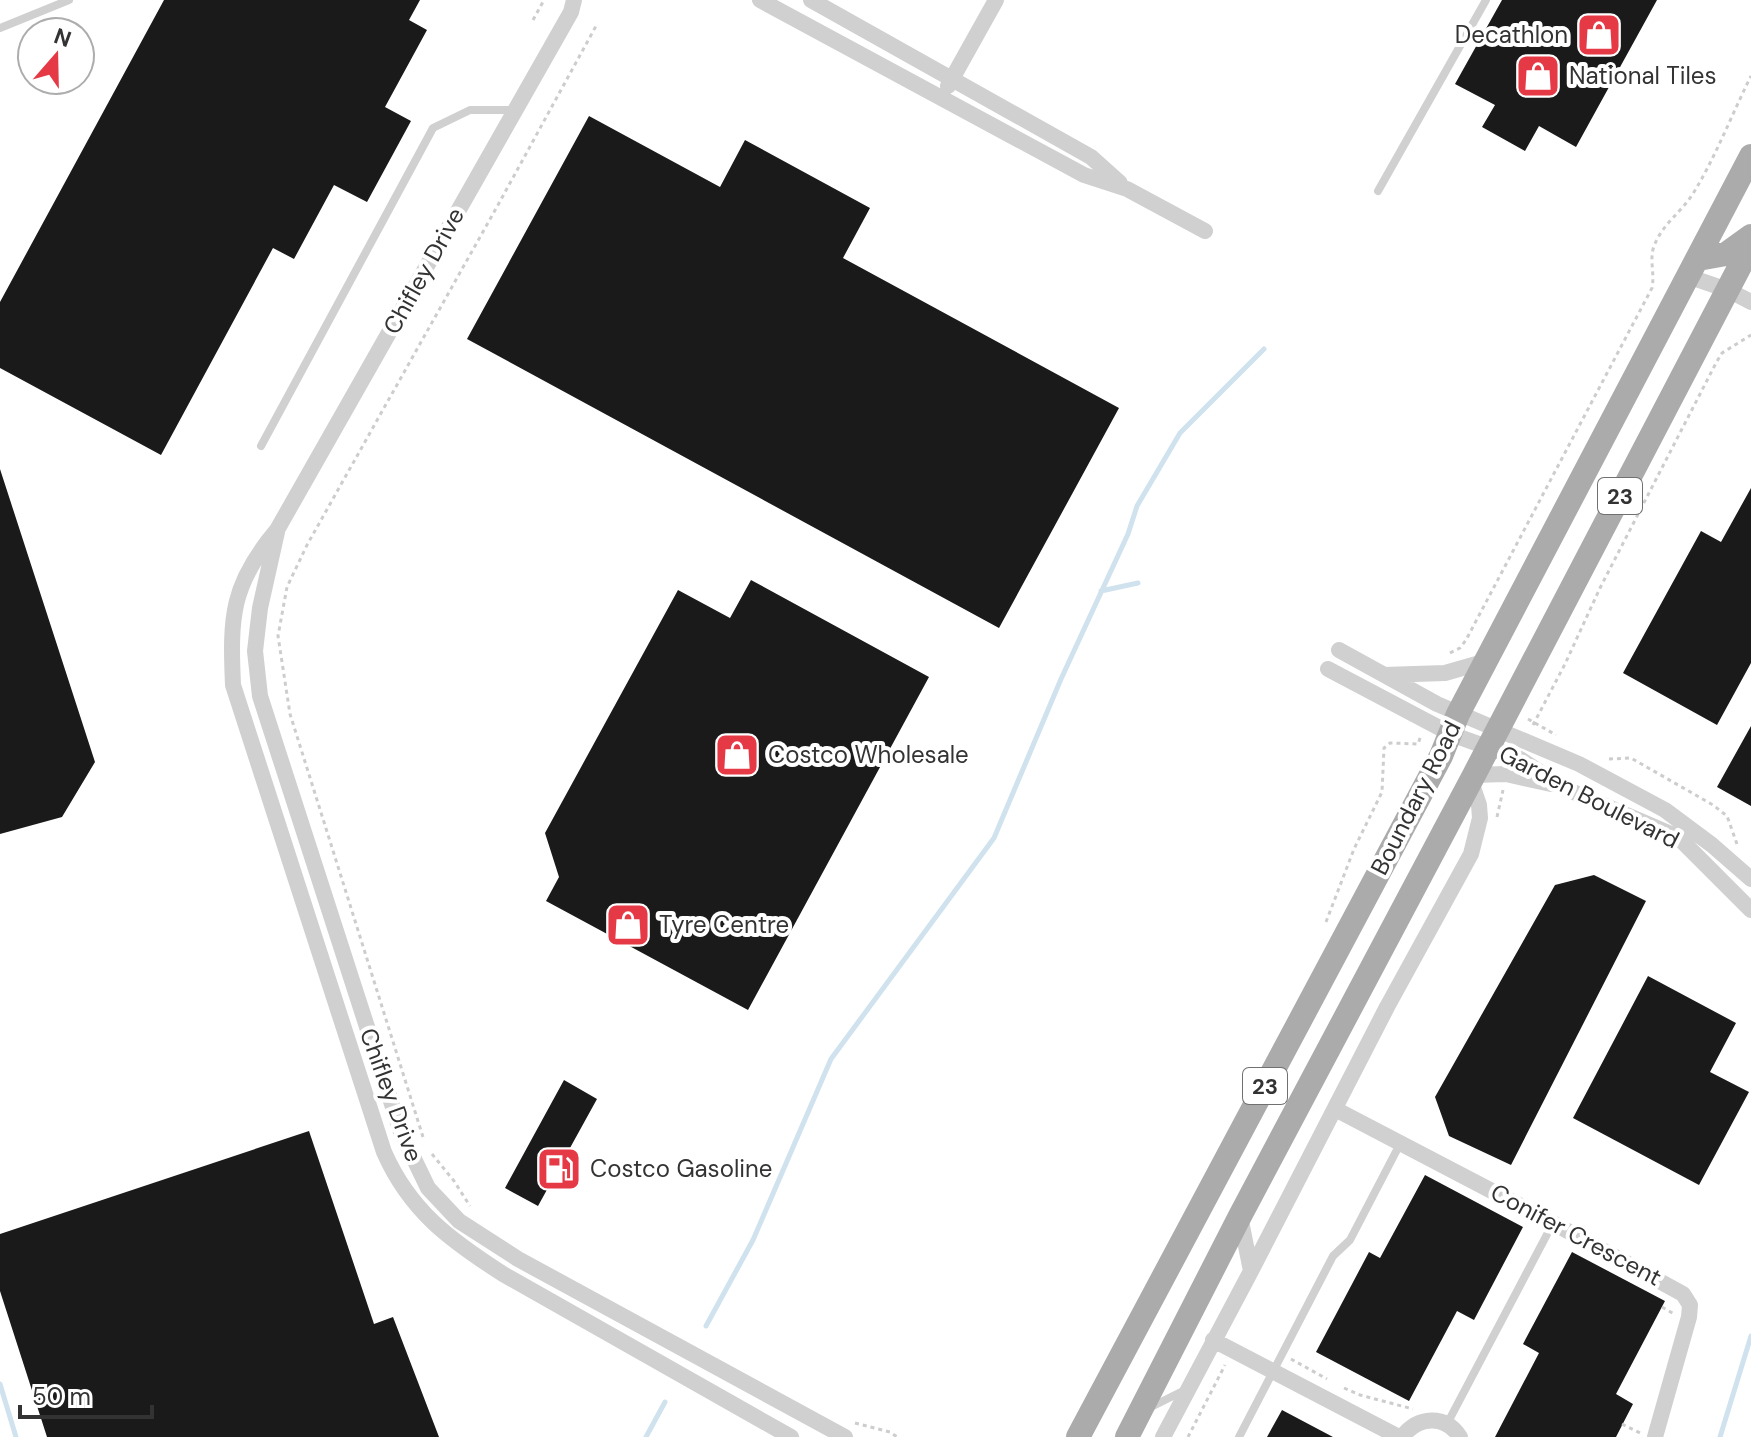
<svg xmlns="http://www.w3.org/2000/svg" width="1751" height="1437" viewBox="0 0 1751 1437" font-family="'DM Sans',sans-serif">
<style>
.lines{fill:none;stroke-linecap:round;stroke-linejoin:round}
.stream{stroke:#cfe2ee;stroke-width:5}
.building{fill:#1a1a1a}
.path{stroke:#cdcdcd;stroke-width:3;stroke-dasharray:4 4;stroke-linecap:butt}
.service{stroke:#d0d0d0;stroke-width:8}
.minor{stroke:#d0d0d0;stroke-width:16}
.primary{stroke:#ababab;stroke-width:24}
.labels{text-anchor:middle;stroke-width:8;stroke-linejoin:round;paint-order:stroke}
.shield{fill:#fff;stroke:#707070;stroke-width:2}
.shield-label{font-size:22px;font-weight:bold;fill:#333}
.poi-label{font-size:24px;fill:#333;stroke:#fff;text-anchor:start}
.street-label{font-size:24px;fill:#333;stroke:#fff}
</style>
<rect width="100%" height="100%" fill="#fff"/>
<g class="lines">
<!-- stream -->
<path class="stream" d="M 1101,591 L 1138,583
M 706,1326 L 753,1240 L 831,1059 L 994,838 L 1061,679 L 1128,534 L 1137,506 L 1180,433 L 1264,349
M 0,1384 L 16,1437
M 646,1437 L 665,1402
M 1720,1437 L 1751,1336"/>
</g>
<!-- building -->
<path class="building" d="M 164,0 L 420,0 L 409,20 L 427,30 L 385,107 L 411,121 L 367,202 L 334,185 L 294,259 L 273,248 L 161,455 L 0,368 L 0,302 Z
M 1502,0 L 1657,0 L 1576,147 L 1539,126 L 1525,151 L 1482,127 L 1495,105 L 1455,84 Z
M 589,116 L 720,187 L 745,140 L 870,208 L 843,258 L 1119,408 L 999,628 L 467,339 Z
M 0,469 L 95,762 L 62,817 L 0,834 Z
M 1751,488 L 1751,663 L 1717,725 L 1623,673 L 1701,531 L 1721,542 Z
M 751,580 L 929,677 L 748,1010 L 546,901 L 559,877 L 545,833 L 678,590 L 730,618 Z
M 1751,726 L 1751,806 L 1717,787 Z
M 1594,875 L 1646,901 L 1511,1165 L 1449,1136 L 1435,1097 L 1555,885 Z
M 1648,976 L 1736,1023 L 1710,1072 L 1749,1092 L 1699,1185 L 1573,1118 Z
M 564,1080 L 597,1099 L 538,1206 L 505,1188 Z
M 309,1131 L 374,1324 L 393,1317 L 439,1437 L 47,1437 L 0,1291 L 0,1234 Z
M 1425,1175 L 1523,1227 L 1474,1320 L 1457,1311 L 1409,1401 L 1316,1352 L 1369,1252 L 1380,1258 Z
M 1572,1252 L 1665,1301 L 1616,1394 L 1633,1404 L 1616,1437 L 1495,1437 L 1539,1353 L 1523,1344 Z
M 1282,1410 L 1333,1437 L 1267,1437 Z"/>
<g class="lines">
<!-- path -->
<path class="path" d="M 533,20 L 544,0
M 1450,653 L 1460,648 L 1466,640 L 1652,288 C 1655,273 1649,260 1654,246 C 1663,223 1682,212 1694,192 C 1716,156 1732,114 1751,76
M 1528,719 L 1556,735
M 1533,725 L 1565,664 L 1600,588 L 1716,363 L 1722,353 L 1751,335
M 1609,759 L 1631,758 L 1713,805 L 1727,816 L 1737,844
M 1497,817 L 1503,790
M 1326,922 L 1354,849 L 1382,792 L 1384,748 L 1390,743 L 1418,744 L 1421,735
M 423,1137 L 290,714 L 278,636 L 287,587 L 307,545 L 498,205 L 596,26
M 432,1154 L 454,1181 L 470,1206
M 1662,1307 L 1674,1314
M 1291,1359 L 1327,1379
M 1344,1388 L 1360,1395 L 1413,1409
M 855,1423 L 890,1432 L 897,1437
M 1622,1424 L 1640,1433
M 1188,1437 L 1225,1365"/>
<!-- service -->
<path class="service" d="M 0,28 L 69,0
M 1378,191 L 1486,0
M 261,446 L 433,128 L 470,110 L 514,110
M 1151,1407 L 1185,1390
M 1447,1424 L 1553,1223
M 1239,1437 L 1333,1256 L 1350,1240 L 1401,1142"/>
<!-- minor -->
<path class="minor" d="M 574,0 L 571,12 L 277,530 C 231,584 230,617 233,685 L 384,1152 C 410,1211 450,1240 503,1274 L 791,1437
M 760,0 L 1084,175 L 1127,189 L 1205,231
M 811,0 L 1091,157 L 1120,183
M 948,86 L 996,0
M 1690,277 L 1728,290 L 1751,302
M 277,532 L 260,608 L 255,651 L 260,696 L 401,1132 L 428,1188 L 459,1221 L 518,1259 L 845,1437
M 1339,650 L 1437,704 L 1579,764 L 1665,810 L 1712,845 L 1751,879
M 1328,669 L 1451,734 L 1520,759 L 1564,788 L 1678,837 L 1751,910
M 1384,675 L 1445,673 L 1487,661
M 1474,775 L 1506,774 L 1551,784
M 1335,1109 L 1553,1223 L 1683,1294 L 1690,1305 L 1689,1317 L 1655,1437
M 1251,1271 L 1387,1007 L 1471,854 L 1480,818 L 1479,805 L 1471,782
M 1213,1340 L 1399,1437
M 1163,1437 L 1251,1271 L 1240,1216
M 1402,1437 C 1418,1416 1445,1414 1460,1437"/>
<!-- primary -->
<path class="primary" d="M 1698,259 L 1726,254 L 1751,236
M 1078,1437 L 1441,756 L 1458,714 L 1751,156
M 1127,1437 L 1240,1216 L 1474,775 L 1751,245"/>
</g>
<!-- icons -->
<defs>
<g id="shop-square" transform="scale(2.3)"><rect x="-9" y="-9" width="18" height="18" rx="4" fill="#e63946" stroke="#fff"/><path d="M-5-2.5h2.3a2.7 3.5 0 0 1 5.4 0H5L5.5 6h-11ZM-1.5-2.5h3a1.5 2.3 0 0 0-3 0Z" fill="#fff"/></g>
<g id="fuel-square" transform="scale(2.3)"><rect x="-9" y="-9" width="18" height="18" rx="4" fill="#e63946" stroke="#fff"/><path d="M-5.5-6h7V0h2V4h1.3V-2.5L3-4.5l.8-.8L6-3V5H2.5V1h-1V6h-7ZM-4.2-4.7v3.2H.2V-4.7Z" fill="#fff"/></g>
</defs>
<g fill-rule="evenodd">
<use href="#shop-square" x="1599" y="35"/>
<use href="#shop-square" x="1538" y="76"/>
<use href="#shop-square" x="737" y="755"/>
<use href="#shop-square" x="628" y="925"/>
<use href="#fuel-square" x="559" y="1169"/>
</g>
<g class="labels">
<!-- shield labels -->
<g class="shield">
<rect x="1598" y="478" width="44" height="36" rx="6"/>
<rect x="1243" y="1068" width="44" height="36" rx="6"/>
</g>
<g class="shield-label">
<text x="1620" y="504">23</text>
<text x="1265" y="1094">23</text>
</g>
<!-- poi labels -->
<g class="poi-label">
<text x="1568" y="43" text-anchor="end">Decathlon</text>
<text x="1569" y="84">National Tiles</text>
<text x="768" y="763">Costco Wholesale</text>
<text x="659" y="933">Tyre Centre</text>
<text x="590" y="1177">Costco Gasoline</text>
</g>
<!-- street labels -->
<g class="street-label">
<text transform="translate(424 271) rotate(-61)" y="8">Chifley Drive</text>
<text transform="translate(1589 797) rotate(27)" y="8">Garden Boulevard</text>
<text transform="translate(1416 798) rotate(-63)" y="8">Boundary Road</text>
<text transform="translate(391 1095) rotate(70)" y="8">Chifley Drive</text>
<text transform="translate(1576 1235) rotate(28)" y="8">Conifer Crescent</text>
</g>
</g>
<!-- north arrow -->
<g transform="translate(56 56) rotate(20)"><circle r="38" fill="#ffffff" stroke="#adadad" stroke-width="2"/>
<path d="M0-6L14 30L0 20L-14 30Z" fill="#e63946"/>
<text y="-12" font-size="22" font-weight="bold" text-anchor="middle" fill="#333333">N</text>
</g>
<!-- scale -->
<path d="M20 1405v12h132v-12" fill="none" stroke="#333333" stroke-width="4"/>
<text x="32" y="1405" font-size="24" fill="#333333" stroke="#ffffff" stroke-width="6" paint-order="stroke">50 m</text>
</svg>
